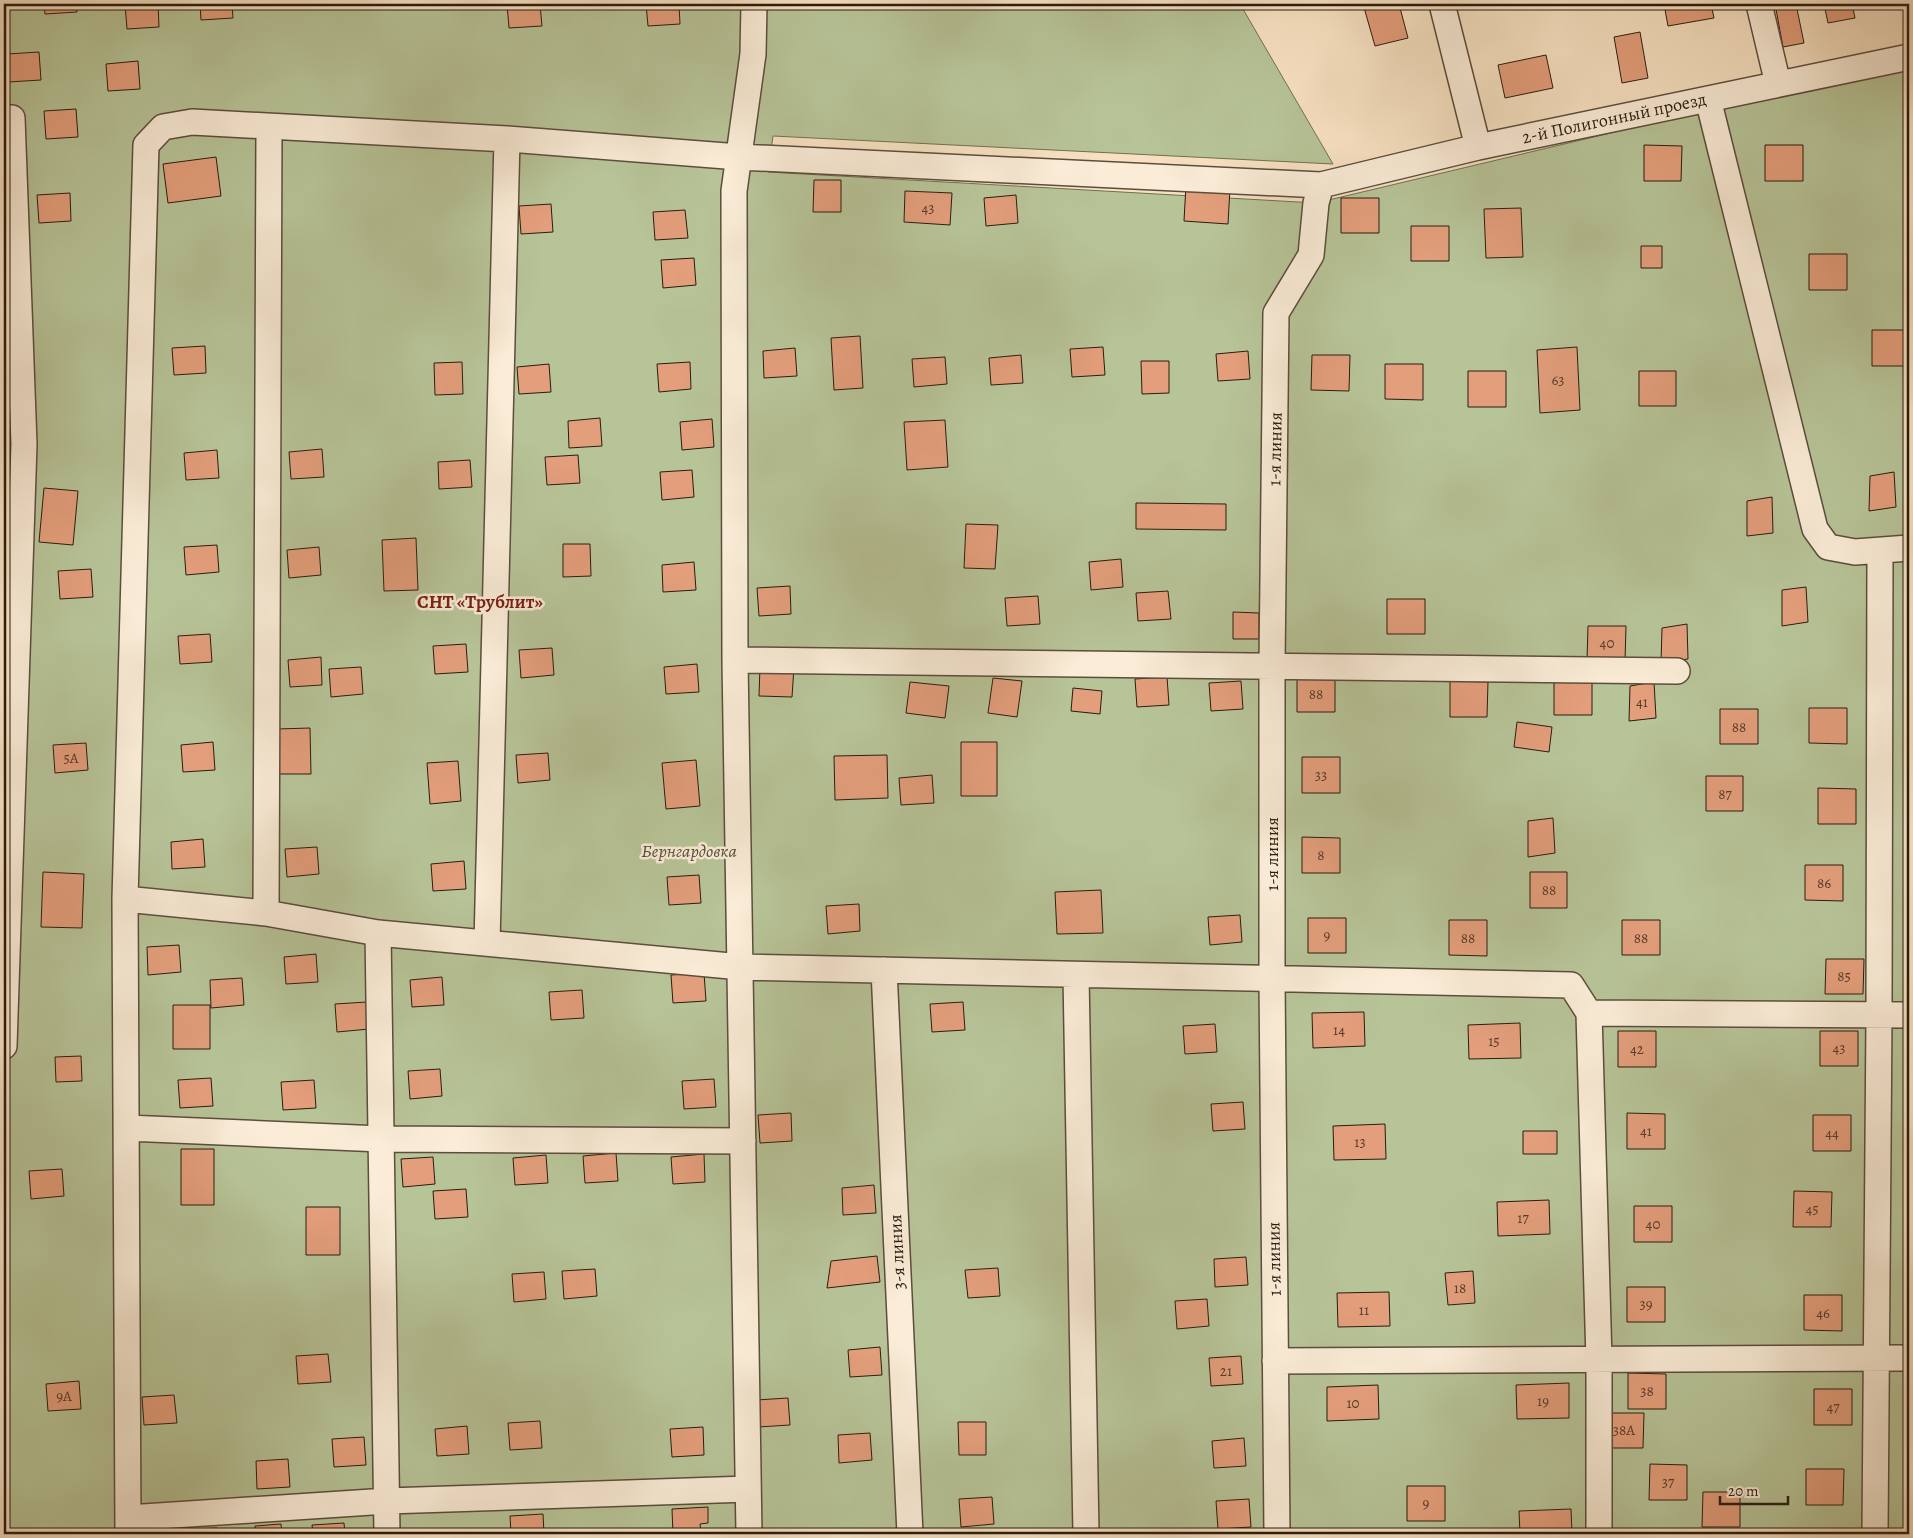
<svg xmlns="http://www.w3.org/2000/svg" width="1913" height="1538" viewBox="0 0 1913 1538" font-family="Alegreya,serif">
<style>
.green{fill:#b7c498;stroke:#707054}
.building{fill:#e39e7b;stroke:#291c11}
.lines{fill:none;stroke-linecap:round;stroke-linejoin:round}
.minor-casing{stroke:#5c4d3d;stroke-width:28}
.minor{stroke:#faecd7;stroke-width:25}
.labels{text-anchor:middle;stroke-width:5;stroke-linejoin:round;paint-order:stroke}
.number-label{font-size:15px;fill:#583c2c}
.street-label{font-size:18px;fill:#291c11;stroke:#faecd7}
.park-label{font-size:18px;font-style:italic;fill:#544e3a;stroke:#faecd7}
.neighbourhood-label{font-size:19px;font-weight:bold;fill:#7a1f14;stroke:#faecd7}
</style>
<rect width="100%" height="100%" fill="#f7e1c2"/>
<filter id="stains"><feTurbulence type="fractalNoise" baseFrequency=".004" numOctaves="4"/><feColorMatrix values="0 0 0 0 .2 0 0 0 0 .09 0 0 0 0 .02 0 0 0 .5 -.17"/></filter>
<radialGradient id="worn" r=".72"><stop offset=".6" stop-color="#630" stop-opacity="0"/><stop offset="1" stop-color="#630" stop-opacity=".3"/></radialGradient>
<!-- green -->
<path class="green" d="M 4,4 L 1240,4 L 1333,164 L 773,136 L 768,172 L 1316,203 L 1909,62 L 1909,1534 L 4,1534 Z"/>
<!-- building -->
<path class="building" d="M 44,4 L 77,4 L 77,12 L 45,14 Z
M 125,4 L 158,4 L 159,27 L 127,29 Z
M 200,4 L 232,4 L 233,18 L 201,20 Z
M 507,4 L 540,4 L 542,26 L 509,28 Z
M 646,4 L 679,4 L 680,24 L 648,26 Z
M 1363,4 L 1399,4 L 1408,38 L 1375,46 Z
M 1664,4 L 1711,4 L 1714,18 L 1668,26 Z
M 1775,4 L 1796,4 L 1804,43 L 1783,47 Z
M 1824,4 L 1852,4 L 1855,18 L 1828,23 Z
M 1640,32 L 1648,78 L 1622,83 L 1614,37 Z
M 39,52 L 41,80 L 8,82 L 7,54 Z
M 1546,55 L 1553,88 L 1505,98 L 1498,65 Z
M 138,61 L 140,89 L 108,91 L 106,64 Z
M 76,109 L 78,137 L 46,139 L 44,111 Z
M 1644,145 L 1682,146 L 1681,181 L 1644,181 Z
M 1765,145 L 1803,145 L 1803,181 L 1765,181 Z
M 216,157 L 221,196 L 168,203 L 163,164 Z
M 814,180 L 841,180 L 841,212 L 813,212 Z
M 1186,185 L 1230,188 L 1228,224 L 1184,221 Z
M 905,191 L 952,193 L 950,225 L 904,222 Z
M 70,193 L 71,221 L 39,223 L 37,195 Z
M 1016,195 L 1018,223 L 986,226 L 984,198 Z
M 1341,198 L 1379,198 L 1379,233 L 1341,233 Z
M 551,204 L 553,232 L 521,234 L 519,206 Z
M 1521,208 L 1523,257 L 1486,258 L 1484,209 Z
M 685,210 L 688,238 L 655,240 L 653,212 Z
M 1411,226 L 1449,226 L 1449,261 L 1411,261 Z
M 1641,246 L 1662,246 L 1662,268 L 1641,268 Z
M 1809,254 L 1847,254 L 1847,290 L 1809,290 Z
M 694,258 L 696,285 L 663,288 L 661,260 Z
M 1872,330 L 1909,330 L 1909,366 L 1872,366 Z
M 860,336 L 863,388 L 834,390 L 831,338 Z
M 205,346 L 206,373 L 174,375 L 172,348 Z
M 1103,347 L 1105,375 L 1072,377 L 1070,349 Z
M 1577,347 L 1580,410 L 1540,413 L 1537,350 Z
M 795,348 L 797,376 L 764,378 L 763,351 Z
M 1248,351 L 1250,379 L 1218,381 L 1216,354 Z
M 1021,355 L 1023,383 L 991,385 L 989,358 Z
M 1312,355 L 1350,355 L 1349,391 L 1311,390 Z
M 945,357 L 947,384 L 914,387 L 912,359 Z
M 1141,361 L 1169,361 L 1169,393 L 1142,394 Z
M 462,362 L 463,394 L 435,395 L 434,363 Z
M 690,362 L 691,389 L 659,392 L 657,364 Z
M 549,364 L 551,392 L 519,394 L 517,367 Z
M 1385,364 L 1423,364 L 1423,400 L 1385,399 Z
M 1468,371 L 1506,371 L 1506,407 L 1468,407 Z
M 1639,371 L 1676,371 L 1676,406 L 1639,406 Z
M 600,418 L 602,446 L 569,448 L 568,421 Z
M 712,419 L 714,447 L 682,450 L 680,422 Z
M 945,420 L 948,467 L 907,470 L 904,422 Z
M 322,449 L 324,477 L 291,479 L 289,452 Z
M 217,450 L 219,478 L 186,480 L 184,453 Z
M 578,455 L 580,483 L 547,485 L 545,457 Z
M 470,460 L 472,487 L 439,489 L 438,462 Z
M 692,470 L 694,497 L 662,500 L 660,472 Z
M 1894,472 L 1896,507 L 1869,511 L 1870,476 Z
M 44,488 L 78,491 L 73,545 L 39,542 Z
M 1772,497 L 1773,533 L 1747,536 L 1747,501 Z
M 1136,503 L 1226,504 L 1226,530 L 1136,529 Z
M 966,524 L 998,525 L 995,569 L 964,568 Z
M 416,538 L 418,590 L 384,591 L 382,540 Z
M 563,544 L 590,544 L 591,576 L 563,577 Z
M 217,545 L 219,572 L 186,575 L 184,547 Z
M 319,547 L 321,575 L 289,578 L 287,550 Z
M 1121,559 L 1123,587 L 1091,590 L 1089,562 Z
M 694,562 L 696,590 L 663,592 L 662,565 Z
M 91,569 L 93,597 L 60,599 L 58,571 Z
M 790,586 L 791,614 L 759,616 L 757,588 Z
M 1806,587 L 1808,622 L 1782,626 L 1782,590 Z
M 1168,591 L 1171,619 L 1138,621 L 1136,593 Z
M 1038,596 L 1040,624 L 1007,626 L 1005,598 Z
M 1387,599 L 1425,599 L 1425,634 L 1387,634 Z
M 1233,612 L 1259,613 L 1259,639 L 1233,639 Z
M 1687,624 L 1688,659 L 1661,663 L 1662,628 Z
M 1588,626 L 1626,626 L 1625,661 L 1587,661 Z
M 210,634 L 212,662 L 180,664 L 178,636 Z
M 466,644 L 468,672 L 435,674 L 433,646 Z
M 552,648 L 554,675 L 521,678 L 519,650 Z
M 321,657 L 322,685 L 290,687 L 288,660 Z
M 697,664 L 699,692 L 666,694 L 664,667 Z
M 760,666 L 794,667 L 792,697 L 759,696 Z
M 361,667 L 363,694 L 331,697 L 329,669 Z
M 1297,676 L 1335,676 L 1335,712 L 1297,712 Z
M 1167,677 L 1169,705 L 1137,707 L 1135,679 Z
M 993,678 L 1022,681 L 1017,717 L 988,713 Z
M 1554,680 L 1592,680 L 1592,715 L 1554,715 Z
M 1241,681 L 1243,709 L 1211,711 L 1209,683 Z
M 1450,681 L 1488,682 L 1487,717 L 1450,717 Z
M 910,682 L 949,686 L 945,718 L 906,713 Z
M 1654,682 L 1656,718 L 1629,721 L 1630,686 Z
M 1073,688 L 1102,691 L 1100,714 L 1071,711 Z
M 1809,708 L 1847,708 L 1847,744 L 1809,743 Z
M 1720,709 L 1758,709 L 1758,744 L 1720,744 Z
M 1517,722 L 1552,727 L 1549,752 L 1514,747 Z
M 310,728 L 311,774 L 276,774 L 276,729 Z
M 213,742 L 215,770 L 183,772 L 181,745 Z
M 961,742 L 997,742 L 997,796 L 961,796 Z
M 86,743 L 88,770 L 55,773 L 53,745 Z
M 548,753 L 550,780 L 518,783 L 516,755 Z
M 887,755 L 888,798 L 835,800 L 834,756 Z
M 1302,757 L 1340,757 L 1340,793 L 1302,793 Z
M 696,760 L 700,806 L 666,809 L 662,763 Z
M 458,761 L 461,801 L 430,804 L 427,763 Z
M 932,775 L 934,803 L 901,805 L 899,778 Z
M 1706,776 L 1743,776 L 1743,811 L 1706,811 Z
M 1818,788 L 1856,789 L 1856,824 L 1818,824 Z
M 1553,818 L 1555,853 L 1528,857 L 1528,821 Z
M 1302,837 L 1340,838 L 1340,873 L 1302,873 Z
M 203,839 L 205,867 L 172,869 L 171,842 Z
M 317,847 L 319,874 L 287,877 L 285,849 Z
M 464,861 L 466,889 L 433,891 L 431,864 Z
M 1805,865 L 1843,865 L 1843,901 L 1805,900 Z
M 43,872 L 84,874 L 82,928 L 41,927 Z
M 1530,872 L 1567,872 L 1567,908 L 1530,908 Z
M 699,875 L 701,903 L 669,905 L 667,877 Z
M 1101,890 L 1103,933 L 1057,934 L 1055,892 Z
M 859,904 L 860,931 L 828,934 L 826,906 Z
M 1240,915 L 1242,942 L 1210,945 L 1208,917 Z
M 1308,918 L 1346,918 L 1346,953 L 1308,953 Z
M 1449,920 L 1487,920 L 1487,956 L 1449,955 Z
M 1622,920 L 1660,920 L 1660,955 L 1622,955 Z
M 179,945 L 181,972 L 148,975 L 147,947 Z
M 316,954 L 318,982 L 286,984 L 284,957 Z
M 1826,959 L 1864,959 L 1863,994 L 1825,994 Z
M 704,973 L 706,1001 L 673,1003 L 671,975 Z
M 442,977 L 444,1005 L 412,1007 L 410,980 Z
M 242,978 L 244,1005 L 211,1008 L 210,980 Z
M 582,990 L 584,1018 L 551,1020 L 549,992 Z
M 367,1002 L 369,1029 L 337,1032 L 335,1004 Z
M 963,1002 L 965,1030 L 932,1032 L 930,1004 Z
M 173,1005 L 210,1005 L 210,1049 L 173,1049 Z
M 1364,1012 L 1365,1046 L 1313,1048 L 1312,1013 Z
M 1520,1023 L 1521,1058 L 1469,1059 L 1468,1025 Z
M 1215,1024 L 1217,1052 L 1185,1054 L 1183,1026 Z
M 1618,1031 L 1656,1031 L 1656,1067 L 1618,1067 Z
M 1820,1031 L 1858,1031 L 1858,1066 L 1820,1066 Z
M 81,1056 L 82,1081 L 56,1082 L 55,1057 Z
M 440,1069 L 442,1096 L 410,1099 L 408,1071 Z
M 211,1078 L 213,1106 L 180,1108 L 178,1080 Z
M 714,1079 L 716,1107 L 684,1109 L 682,1081 Z
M 314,1080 L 316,1108 L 283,1110 L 281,1082 Z
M 1243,1102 L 1245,1129 L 1213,1131 L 1211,1104 Z
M 791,1113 L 792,1141 L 760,1143 L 758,1115 Z
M 1627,1113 L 1665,1114 L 1665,1149 L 1627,1149 Z
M 1813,1115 L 1851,1115 L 1851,1151 L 1813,1151 Z
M 1385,1124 L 1386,1159 L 1334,1160 L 1333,1126 Z
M 1523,1131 L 1557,1131 L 1557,1154 L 1523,1154 Z
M 181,1149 L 214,1149 L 214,1205 L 181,1205 Z
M 616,1153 L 618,1181 L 585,1183 L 583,1156 Z
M 704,1154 L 705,1182 L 673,1184 L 671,1157 Z
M 546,1155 L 548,1183 L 515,1185 L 513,1158 Z
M 433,1157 L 435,1184 L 403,1187 L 401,1159 Z
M 62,1169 L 64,1196 L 31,1199 L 29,1171 Z
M 874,1185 L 876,1213 L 843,1215 L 842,1188 Z
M 466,1189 L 468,1217 L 435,1219 L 433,1191 Z
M 1794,1191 L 1832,1192 L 1831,1227 L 1793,1227 Z
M 1549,1200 L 1550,1234 L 1498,1236 L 1497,1202 Z
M 1634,1206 L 1672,1206 L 1672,1242 L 1634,1242 Z
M 306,1207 L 340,1207 L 340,1255 L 306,1255 Z
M 877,1256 L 880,1282 L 827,1288 L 831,1261 Z
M 1246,1257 L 1248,1285 L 1215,1287 L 1214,1259 Z
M 998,1268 L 1000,1296 L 968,1298 L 965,1270 Z
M 595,1269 L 597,1296 L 564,1299 L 562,1271 Z
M 1473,1271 L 1475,1303 L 1448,1305 L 1445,1273 Z
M 544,1272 L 546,1299 L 514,1302 L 512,1274 Z
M 1627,1287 L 1665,1287 L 1665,1322 L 1627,1322 Z
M 1389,1292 L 1390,1326 L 1338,1327 L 1337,1293 Z
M 1804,1295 L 1842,1295 L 1842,1331 L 1804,1330 Z
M 1207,1299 L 1209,1326 L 1177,1329 L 1175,1301 Z
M 880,1347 L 882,1375 L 850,1377 L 848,1350 Z
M 328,1354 L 331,1382 L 298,1384 L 296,1356 Z
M 1241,1356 L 1243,1384 L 1211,1386 L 1209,1358 Z
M 1628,1373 L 1666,1374 L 1666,1409 L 1628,1409 Z
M 79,1381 L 81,1409 L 48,1411 L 46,1384 Z
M 1569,1383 L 1569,1418 L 1517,1419 L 1516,1385 Z
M 1378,1385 L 1379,1419 L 1327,1421 L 1327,1387 Z
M 1814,1389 L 1852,1389 L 1852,1425 L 1814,1425 Z
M 174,1395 L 177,1423 L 144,1425 L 142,1397 Z
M 788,1398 L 790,1425 L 758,1427 L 756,1400 Z
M 1606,1413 L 1644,1413 L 1643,1448 L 1605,1448 Z
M 540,1421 L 542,1448 L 510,1450 L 508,1423 Z
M 958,1422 L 986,1422 L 986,1455 L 959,1455 Z
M 467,1426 L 469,1454 L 437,1456 L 435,1429 Z
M 703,1427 L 704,1455 L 672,1457 L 670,1429 Z
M 870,1433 L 872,1460 L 839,1463 L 838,1435 Z
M 364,1437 L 366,1465 L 334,1467 L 332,1439 Z
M 1244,1438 L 1246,1466 L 1214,1468 L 1212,1441 Z
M 288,1459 L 290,1487 L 257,1489 L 256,1461 Z
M 1650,1464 L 1687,1465 L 1687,1500 L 1649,1500 Z
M 1806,1469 L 1844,1469 L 1843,1505 L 1806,1505 Z
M 1407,1486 L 1445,1486 L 1445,1521 L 1407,1521 Z
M 1703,1492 L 1740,1492 L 1740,1527 L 1702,1527 Z
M 992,1497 L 994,1524 L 961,1527 L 959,1499 Z
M 1249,1499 L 1251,1527 L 1218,1529 L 1216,1501 Z
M 708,1507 L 708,1523 L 700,1524 L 701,1533 L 673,1534 L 672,1509 Z
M 1571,1509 L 1572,1534 L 1520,1534 L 1519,1511 Z
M 543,1514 L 544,1534 L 511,1534 L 510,1516 Z
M 344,1523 L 345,1534 L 313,1534 L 312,1525 Z
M 281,1524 L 282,1534 L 256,1534 L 255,1526 Z
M 217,1528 L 217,1534 L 191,1534 L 191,1529 Z"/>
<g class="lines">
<!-- minor casing -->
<g class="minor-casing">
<path id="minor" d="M 1442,4 L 1478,147
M 1759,4 L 1778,84
M 1708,99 L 1815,529 L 1828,547 L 1855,552 L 1909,548
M 4,118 L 12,118 L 24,444 L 4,1046
M 735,660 L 1677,671
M 125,899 L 266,913 L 378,933 L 741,967 L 1571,985 L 1589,1013 L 1599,1360 L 1599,1534
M 266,913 L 269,127
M 378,933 L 387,1534
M 487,943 L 507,139
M 884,970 L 910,1534
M 1076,975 L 1086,1534
M 1589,1013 L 1909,1015
M 127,1128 L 381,1139 L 743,1141
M 1275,1361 L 1909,1358
M 128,1518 L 387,1501 L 748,1489
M 128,1534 L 125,899 L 146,145 L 163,127 L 192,122 L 507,139 L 739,157 L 1321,185 L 1478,147 L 1909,57
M 749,1534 L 735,660 L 734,191 L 753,54 L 754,4
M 1277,1534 L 1272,980 L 1272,666 L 1276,313 L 1311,255 L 1316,203 L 1321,185
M 1875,1534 L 1879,1016 L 1880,551"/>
</g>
<!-- minor -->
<use href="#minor" class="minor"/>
</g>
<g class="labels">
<!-- number labels -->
<g class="number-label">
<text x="928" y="213">43</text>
<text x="1558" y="385">63</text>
<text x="1607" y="648">40</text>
<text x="1316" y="699">88</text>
<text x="1642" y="707">41</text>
<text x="1739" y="732">88</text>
<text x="71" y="763">5А</text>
<text x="1321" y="780">33</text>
<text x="1725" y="799">87</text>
<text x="1321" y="860">8</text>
<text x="1824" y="888">86</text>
<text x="1549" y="895">88</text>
<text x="1327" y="940">9</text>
<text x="1468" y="943">88</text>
<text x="1641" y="943">88</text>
<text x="1844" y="981">85</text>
<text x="1339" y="1035">14</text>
<text x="1494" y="1046">15</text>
<text x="1839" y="1053">43</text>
<text x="1637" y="1054">42</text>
<text x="1646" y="1136">41</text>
<text x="1832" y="1138">44</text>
<text x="1360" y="1147">13</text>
<text x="1812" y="1214">45</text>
<text x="1523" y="1223">17</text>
<text x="1653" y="1229">40</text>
<text x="1460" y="1293">18</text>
<text x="1646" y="1309">39</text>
<text x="1364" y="1315">11</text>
<text x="1823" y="1318">46</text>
<text x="1226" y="1376">21</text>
<text x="1647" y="1396">38</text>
<text x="64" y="1401">9А</text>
<text x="1543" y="1406">19</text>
<text x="1353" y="1408">10</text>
<text x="1833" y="1412">47</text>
<text x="1624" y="1435">38А</text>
<text x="1668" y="1487">37</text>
<text x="1426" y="1508">9</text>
</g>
<!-- street labels -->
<g class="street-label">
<text transform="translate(1614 118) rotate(-12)" y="6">2-й Полигонный проезд</text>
<text transform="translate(1275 449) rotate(-89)" y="6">1-я линия</text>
<text transform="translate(1272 854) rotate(-90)" y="6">1-я линия</text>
<text transform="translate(897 1252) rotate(-93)" y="6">3-я линия</text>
<text transform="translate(1274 1259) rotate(-91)" y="6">1-я линия</text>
</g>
<!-- park labels -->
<g class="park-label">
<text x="689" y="857">Бернгардовка</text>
</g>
<!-- neighbourhood labels -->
<g class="neighbourhood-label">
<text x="480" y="608">СНТ «Трублит»</text>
</g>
</g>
<!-- margin -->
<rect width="1913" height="1538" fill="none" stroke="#f7e1c2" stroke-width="20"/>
<rect x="5" y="5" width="1903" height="1528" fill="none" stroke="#291c11" stroke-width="2.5"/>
<rect x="10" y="10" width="1893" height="1518" fill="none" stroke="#291c11"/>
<!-- scale -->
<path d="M1720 1496v8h68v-8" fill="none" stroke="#291c11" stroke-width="2.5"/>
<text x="1728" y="1496" font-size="15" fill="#291c11" stroke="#faecd7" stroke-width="4" paint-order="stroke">20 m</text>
<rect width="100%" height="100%" filter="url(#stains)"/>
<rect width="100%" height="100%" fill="url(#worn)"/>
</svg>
